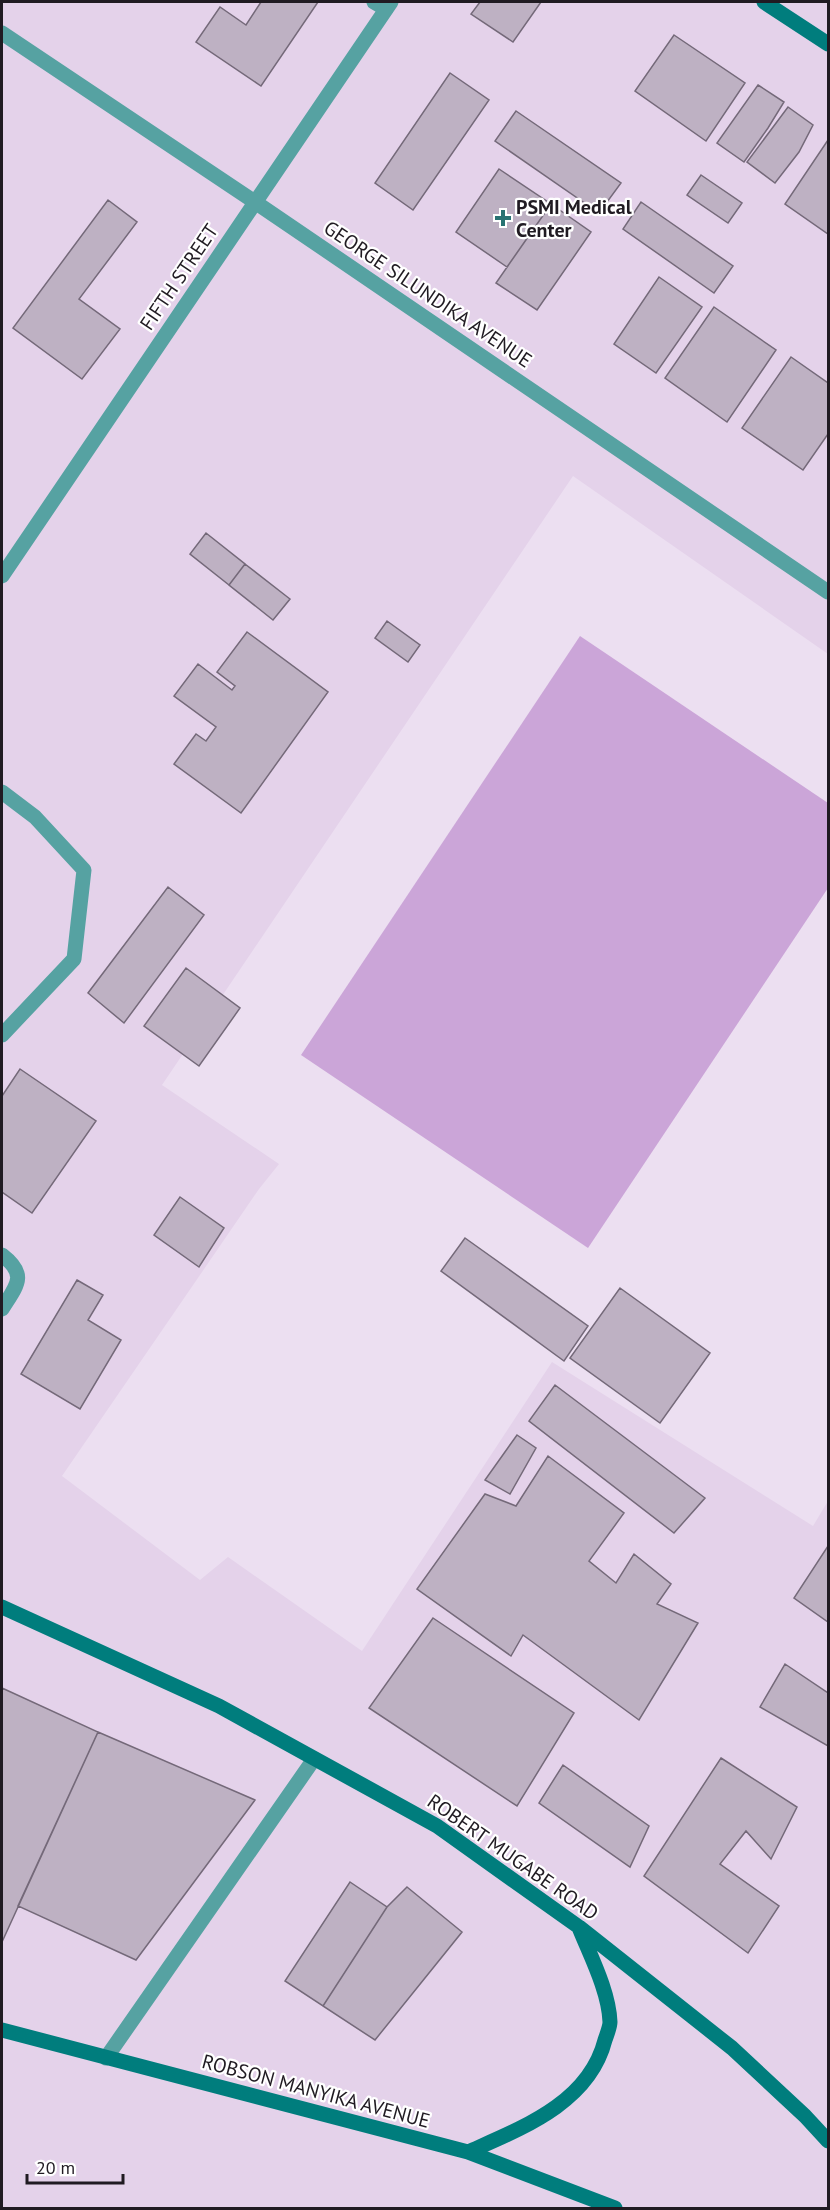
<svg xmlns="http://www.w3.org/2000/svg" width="830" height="2210" viewBox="0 0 830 2210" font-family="'PT Sans',sans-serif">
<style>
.built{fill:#e4d2ea}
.green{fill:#cba5d8}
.building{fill:#beb1c3;stroke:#746979;stroke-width:1.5}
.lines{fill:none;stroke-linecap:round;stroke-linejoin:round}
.lane{stroke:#56a2a2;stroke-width:15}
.street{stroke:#56a2a2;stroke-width:15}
.secondary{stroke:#007d7d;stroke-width:15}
.poi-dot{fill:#287272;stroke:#fff;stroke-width:2}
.labels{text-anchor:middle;stroke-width:4.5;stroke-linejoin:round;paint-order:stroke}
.poi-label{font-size:20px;font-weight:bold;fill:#201b22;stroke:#fff;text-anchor:start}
.street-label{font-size:20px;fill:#201b22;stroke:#fff}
</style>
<rect width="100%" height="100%" fill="#ecdff1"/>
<!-- built -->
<path class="built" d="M 2,2 L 828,2 L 828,654 L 573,476 L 162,1085 L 279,1164 L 259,1189 L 62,1476 L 200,1580 L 228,1557 L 362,1651 L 552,1362 L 813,1526 L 828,1501 L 828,2208 L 2,2208 Z"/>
<!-- green -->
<path class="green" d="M 580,636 L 828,803 L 828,888 L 588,1248 L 301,1055 Z"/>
<!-- building -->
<path class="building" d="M 261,2 L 318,2 L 261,86 L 196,42 L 220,7 L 246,25 Z
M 480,2 L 541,2 L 513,42 L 471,14 Z
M 674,35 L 745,83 L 706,141 L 635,91 Z
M 450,73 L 489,100 L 413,210 L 375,183 Z
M 758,85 L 784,102 L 768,128 L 744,162 L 717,143 Z
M 788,107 L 813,125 L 799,152 L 775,183 L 747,162 Z
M 516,111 L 621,183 L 599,213 L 495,141 Z
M 828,140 L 828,234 L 785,204 Z
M 499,169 L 551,204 L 507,267 L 456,232 Z
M 701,175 L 742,203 L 728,223 L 687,195 Z
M 108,200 L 137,222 L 79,299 L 120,329 L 82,379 L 13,328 Z
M 641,202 L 733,266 L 714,293 L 623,229 Z
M 551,204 L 591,232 L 537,310 L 496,283 Z
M 659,277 L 702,307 L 656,373 L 614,344 Z
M 714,307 L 776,350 L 727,422 L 665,378 Z
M 791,357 L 828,383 L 828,434 L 803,470 L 742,428 Z
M 206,533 L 245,564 L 229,585 L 190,554 Z
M 245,564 L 290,599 L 273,620 L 229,585 Z
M 387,621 L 420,645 L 408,662 L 375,638 Z
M 247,632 L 328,692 L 241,813 L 174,764 L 196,734 L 206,741 L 216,727 L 174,696 L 198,664 L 232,690 L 235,686 L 217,672 Z
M 168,887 L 204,915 L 124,1023 L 88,993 Z
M 186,968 L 240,1008 L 199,1066 L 144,1026 Z
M 20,1069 L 96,1121 L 32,1213 L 2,1192 L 2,1096 Z
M 180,1197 L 224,1228 L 199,1267 L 154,1235 Z
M 465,1238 L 588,1326 L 564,1361 L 441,1271 Z
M 77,1280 L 103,1295 L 88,1320 L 121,1340 L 80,1409 L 21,1374 Z
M 620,1288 L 710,1353 L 660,1423 L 570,1358 Z
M 555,1385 L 705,1498 L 674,1533 L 529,1421 Z
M 517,1435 L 536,1448 L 510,1494 L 485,1480 Z
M 548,1456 L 624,1513 L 589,1561 L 616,1583 L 634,1554 L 671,1584 L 657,1604 L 698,1623 L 639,1720 L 523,1635 L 511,1656 L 417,1589 L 485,1494 L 516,1506 Z
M 828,1546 L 828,1622 L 794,1598 Z
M 433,1618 L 574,1713 L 517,1806 L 369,1708 Z
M 785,1664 L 828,1693 L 828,1746 L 760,1707 Z
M 2,1688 L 98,1732 L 2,1942 Z
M 98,1732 L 255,1800 L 136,1960 L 18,1906 Z
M 721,1758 L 797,1807 L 771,1859 L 746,1831 L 720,1864 L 779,1906 L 748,1953 L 644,1876 Z
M 563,1765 L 649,1826 L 630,1867 L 539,1803 Z
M 350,1882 L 387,1907 L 323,2006 L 285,1981 Z
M 407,1887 L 462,1932 L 375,2040 L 323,2006 L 387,1907 Z"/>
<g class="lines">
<!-- lane -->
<path class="lane" d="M 374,2 L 386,9
M 2,792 L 35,817 L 84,870 L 74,959 L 2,1035
M 2,1255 C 28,1275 17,1285 2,1309
M 106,2058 L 314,1759"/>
<!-- street -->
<path class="street" d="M 2,33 L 255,202 L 828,592
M 2,576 L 391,2"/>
<!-- secondary -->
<path class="secondary" d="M 764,2 L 828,44
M 2,1607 L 219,1706 L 437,1826 L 579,1927 L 732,2048 L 805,2116 L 828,2141
M 2,2030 L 468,2152 L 615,2208
M 468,2152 C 522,2128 589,2103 605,2040 C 607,2034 610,2027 610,2022 C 609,1992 591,1957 580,1930"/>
</g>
<!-- markers -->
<path class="poi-dot" d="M500 209h6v6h6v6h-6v6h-6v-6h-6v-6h6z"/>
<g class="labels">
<!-- poi labels -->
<g class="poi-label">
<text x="516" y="214">PSMI Medical<tspan x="516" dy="23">Center</tspan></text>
</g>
<!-- street labels -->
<g class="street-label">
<text transform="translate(179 277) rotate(-56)" y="7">FIFTH STREET</text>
<text transform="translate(428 294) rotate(34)" y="7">GEORGE SILUNDIKA AVENUE</text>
<text transform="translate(513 1857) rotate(35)" y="7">ROBERT MUGABE ROAD</text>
<text transform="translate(316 2091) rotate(15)" y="7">ROBSON MANYIKA AVENUE</text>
</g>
</g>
<!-- border -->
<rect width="830" height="2210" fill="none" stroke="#201b22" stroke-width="6"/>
<!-- scale -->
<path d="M27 2174v9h96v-9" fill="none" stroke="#201b22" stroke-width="3"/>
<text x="36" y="2174" font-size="18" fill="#201b22" stroke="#ffffff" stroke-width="4.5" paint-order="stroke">20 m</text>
</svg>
